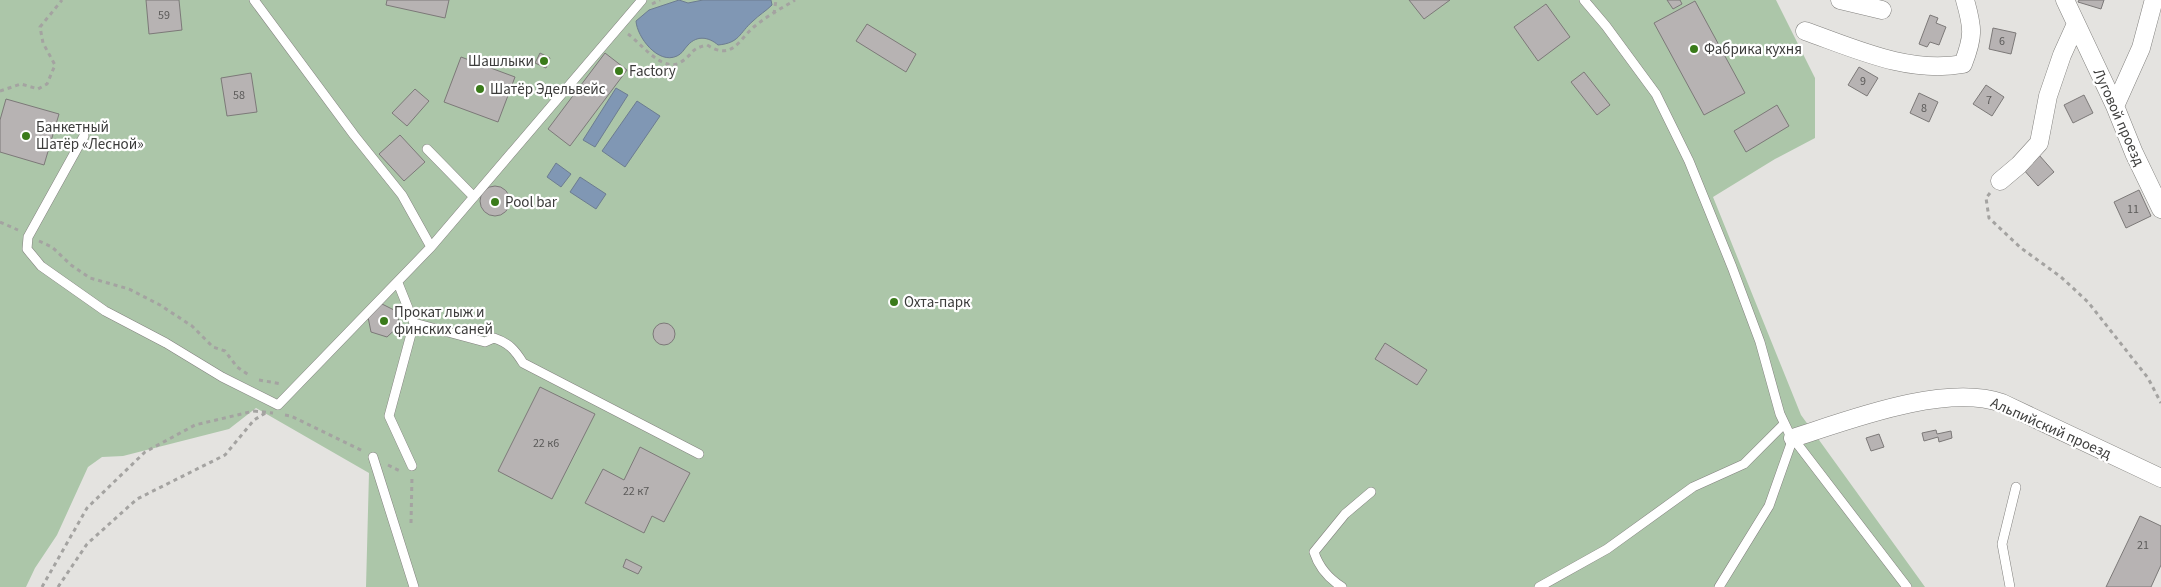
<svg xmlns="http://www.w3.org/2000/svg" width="2161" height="587" viewBox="0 0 2161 587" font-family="'Source Sans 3',sans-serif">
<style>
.green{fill:#acc6a9}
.water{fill:#8097b4;stroke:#6c7c90}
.building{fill:#b7b3b3;stroke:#7c7978}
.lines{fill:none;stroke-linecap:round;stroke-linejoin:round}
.lane-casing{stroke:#83827f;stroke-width:10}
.street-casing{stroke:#83827f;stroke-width:19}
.path{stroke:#a4a3a1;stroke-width:3;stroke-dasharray:4 4;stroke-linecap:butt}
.lane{stroke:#fff;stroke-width:9}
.street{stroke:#fff;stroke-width:18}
.path-bridge{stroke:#a4a3a1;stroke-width:3;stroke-dasharray:4 4;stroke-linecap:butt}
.poi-dot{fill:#3a7b1a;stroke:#fff;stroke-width:2}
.labels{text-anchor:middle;stroke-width:4.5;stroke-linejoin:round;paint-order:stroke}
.number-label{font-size:12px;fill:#5b5a59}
.poi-label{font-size:15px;fill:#3c3c3b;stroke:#fff;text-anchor:start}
.street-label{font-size:15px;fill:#3c3c3b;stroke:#fff}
</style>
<rect width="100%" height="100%" fill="#e4e3e0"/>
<!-- green -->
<path class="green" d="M 0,0 L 1776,0 L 1815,78 L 1815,138 L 1775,159 L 1713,197 L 1801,415 L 1925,587 L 366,587 L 369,473 L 256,408 L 229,429 L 123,456 L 102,457 L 88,467 L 57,535 L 35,568 L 26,587 L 0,587 Z"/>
<!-- water -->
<path class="water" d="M 679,0 L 688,3 L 703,0 L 771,0 L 772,5 C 766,11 759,15 753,21 C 739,33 740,43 718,45 C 709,37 697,35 688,45 C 684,49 682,54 677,56 C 658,65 637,37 636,21 L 649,10 Z
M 616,88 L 628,95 L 595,147 L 583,140 Z
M 637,101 L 660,116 L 625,167 L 602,151 Z
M 556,163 L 571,174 L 561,187 L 547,177 Z
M 580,177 L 606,194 L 596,209 L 570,192 Z"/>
<!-- building -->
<path class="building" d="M 146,0 L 179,0 L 182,30 L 149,34 Z
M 387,0 L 449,0 L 445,18 L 386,5 Z
M 1409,0 L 1450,0 L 1424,19 Z
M 1667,0 L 1680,0 L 1682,4 L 1673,9 Z
M 2079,0 L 2104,0 L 2101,9 L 2078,2 Z
M 1695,1 L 1745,93 L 1704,115 L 1654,23 Z
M 1546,4 L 1570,37 L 1538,61 L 1514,27 Z
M 1930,15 L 1938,18 L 1936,23 L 1946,27 L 1939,45 L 1930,42 L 1927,47 L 1919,44 Z
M 867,24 L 916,54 L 906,72 L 856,41 Z
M 1993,28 L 2016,33 L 2011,54 L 1989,49 Z
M 540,53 L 550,58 L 546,68 L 535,63 Z
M 605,53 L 627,70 L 570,146 L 548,129 Z
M 461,57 L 515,77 L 498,122 L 444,102 Z
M 1859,67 L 1878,78 L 1867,96 L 1848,85 Z
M 1584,72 L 1610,105 L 1597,115 L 1571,82 Z
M 251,73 L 257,112 L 227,116 L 221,78 Z
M 1986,85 L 2004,97 L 1992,116 L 1973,104 Z
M 415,89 L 429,101 L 407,126 L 392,113 Z
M 1919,93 L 1938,102 L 1929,122 L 1910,113 Z
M 2084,95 L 2093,113 L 2073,123 L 2064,105 Z
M 6,99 L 59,114 L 44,165 L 0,152 L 0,120 Z
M 1777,105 L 1789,126 L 1746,152 L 1734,131 Z
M 400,135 L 425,162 L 404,181 L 379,154 Z
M 2039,155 L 2054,172 L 2038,186 L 2023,169 Z
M480 201a15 15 0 1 1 30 0a15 15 0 1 1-30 0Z
M 2139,190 L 2151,216 L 2126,228 L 2114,202 Z
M 382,304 L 396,311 L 400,325 L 387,337 L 371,332 L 368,317 Z
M653 334a11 11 0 1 1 22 0a11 11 0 1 1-22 0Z
M 1385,343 L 1427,370 L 1417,385 L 1375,359 Z
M 540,387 L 595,414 L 552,499 L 498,471 Z
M 1936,430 L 1937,434 L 1951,431 L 1952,438 L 1939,442 L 1938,437 L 1924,441 L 1922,433 Z
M 1879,434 L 1884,447 L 1871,451 L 1866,438 Z
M 640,447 L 690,473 L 664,522 L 652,516 L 644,533 L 585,503 L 603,469 L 624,480 Z
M 2140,516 L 2161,526 L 2161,565 L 2151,587 L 2106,587 Z
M 626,559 L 642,567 L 638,574 L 623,567 Z"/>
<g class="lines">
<!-- lane casing -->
<g class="lane-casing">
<path id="lane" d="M 254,0 L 354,135 L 402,195 L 431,247
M 1584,0 L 1606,26 L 1656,94 L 1689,161 L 1732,267 L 1760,342 L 1780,414 L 1789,433 L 1907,587
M 84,136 L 28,237 L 27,249 L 41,266 L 105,311 L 166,343 L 222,377 L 278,405 L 431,247 L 642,0
M 427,149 L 474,197
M 398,283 L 414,323 L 485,342 L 494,338 C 509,343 515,350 523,363 L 699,454
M 373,457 L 414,587
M 412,466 L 389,416 L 414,323
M 1342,587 C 1328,578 1319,568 1314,552 L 1345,514 L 1371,492
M 1539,587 L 1607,549 L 1693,487 L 1744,464 L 1784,424
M 1719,587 L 1769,506 L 1793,438
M 2010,587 L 2002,544 L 2016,487"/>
</g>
<!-- street casing -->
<g class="street-casing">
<path id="street" d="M 1840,0 L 1882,10
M 2065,0 L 2115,106 L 2134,153 L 2161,209
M 1805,31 C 1856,49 1909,74 1963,64 C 1974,36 1973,28 1965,0
M 2115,106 L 2141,48 L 2153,3 L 2157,0
M 2000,181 L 2019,165 L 2039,143 L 2048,96 L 2062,55 L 2076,24
M 1793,438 C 1849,420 1945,383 2002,403 L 2161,478"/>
</g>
<!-- path -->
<path class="path" d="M 652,4 L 660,0
M 774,14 L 776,0
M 628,34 C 641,43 663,74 681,62 C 694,54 689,49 707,45 C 733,61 738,40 755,26 C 767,16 782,8 795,0
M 0,91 L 21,84 L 38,89 L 47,84 L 55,65 L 43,43 L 40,27 L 62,0
M 1990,193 L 1986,198 L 1989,218 L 2021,248 L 2061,277 L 2088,302 L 2148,378 L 2161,403
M 0,222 L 18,230
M 39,241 L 52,247 L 71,265 L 90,278 L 129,289 L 160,305 L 192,326 L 213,347 L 225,351 L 237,367 L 249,375
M 259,380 L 282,384
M 285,415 L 291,416 L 363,451
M 388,465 L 400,471
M 411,523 L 412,476
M 42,587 L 87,508 L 145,452 L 195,425 L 254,411
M 58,587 L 87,544 L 137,499 L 225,455 L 254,420 L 267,412"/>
<!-- lane -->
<use href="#lane" class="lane"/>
<!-- street -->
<use href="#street" class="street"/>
<!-- path-bridge -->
<path class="path-bridge" d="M 254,411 L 273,413"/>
</g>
<!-- markers -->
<g class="poi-dot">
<circle cx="1694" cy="49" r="5"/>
<circle cx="544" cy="61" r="5"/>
<circle cx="619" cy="71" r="5"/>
<circle cx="480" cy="89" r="5"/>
<circle cx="26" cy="136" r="5"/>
<circle cx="495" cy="202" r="5"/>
<circle cx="894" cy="302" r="5"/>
<circle cx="384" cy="321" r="5"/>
</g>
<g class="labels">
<!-- number labels -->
<g class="number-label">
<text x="164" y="19">59</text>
<text x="2002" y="45">6</text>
<text x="1863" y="85">9</text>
<text x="239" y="99">58</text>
<text x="1989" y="104">7</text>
<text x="1924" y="112">8</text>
<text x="2133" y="213">11</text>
<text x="546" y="447">22 к6</text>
<text x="636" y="495">22 к7</text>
<text x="2143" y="549">21</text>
</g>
<!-- poi labels -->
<g class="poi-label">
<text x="1704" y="54">Фабрика кухня</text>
<text x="534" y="66" text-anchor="end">Шашлыки</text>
<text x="629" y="76">Factory</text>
<text x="490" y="94">Шатёр Эдельвейс</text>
<text x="36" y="132">Банкетный<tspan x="36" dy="17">Шатёр «Лесной»</tspan></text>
<text x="505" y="207">Pool bar</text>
<text x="904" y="307">Охта-парк</text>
<text x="394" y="317">Прокат лыж и<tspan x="394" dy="17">финских саней</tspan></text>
</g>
<!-- street labels -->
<g class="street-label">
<text transform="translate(2119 117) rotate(66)" y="5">Луговой проезд</text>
<text transform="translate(2051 428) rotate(24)" y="5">Альпийский проезд</text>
</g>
</g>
</svg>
